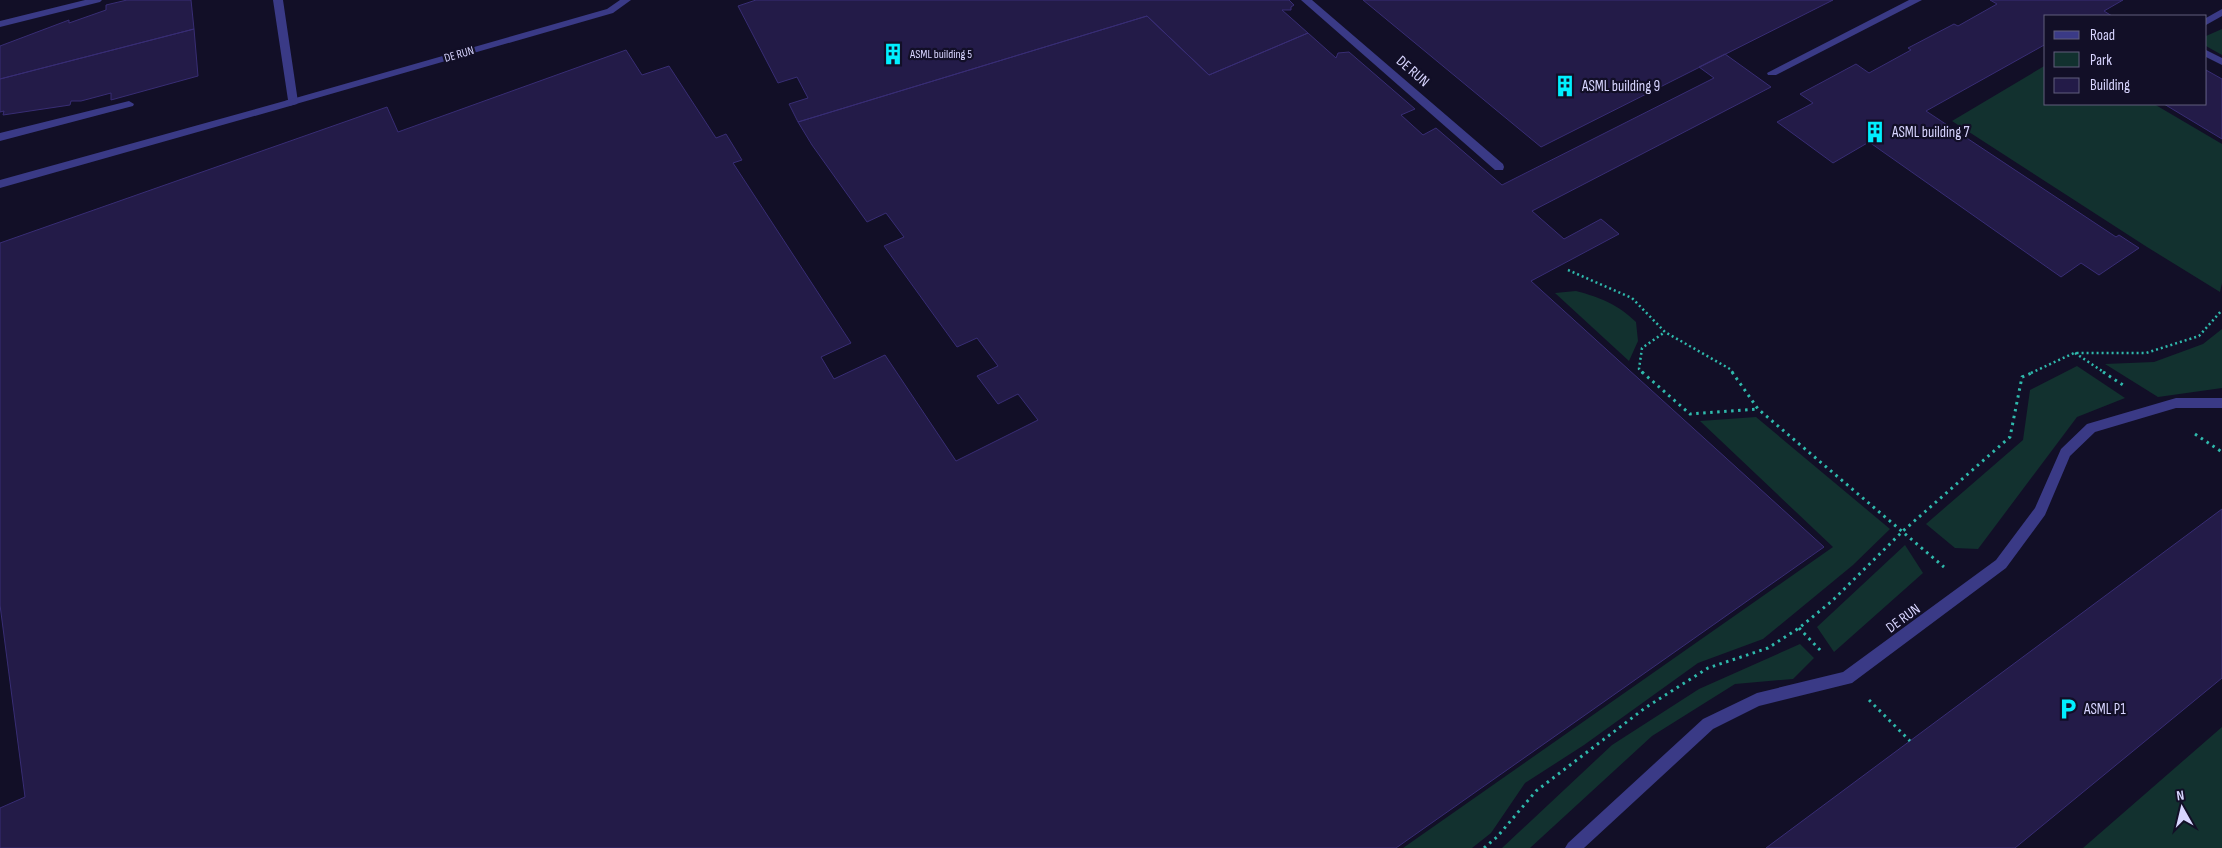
<svg xmlns="http://www.w3.org/2000/svg" width="2222" height="848" viewBox="0 0 2222 848" font-family="'Sofia Sans Condensed',sans-serif">
<style>
.green{fill:#12312f}
.building{fill:#231b48;stroke:#382d74}
.lines{fill:none;stroke-linecap:round;stroke-linejoin:round}
.path-far1{stroke:#2fb9ac;stroke-width:2.5;stroke-dasharray:2 3;stroke-linecap:butt}
.path{stroke:#2fb9ac;stroke-width:3;stroke-dasharray:2.5 4.5;stroke-linecap:butt}
.service{fill:#3a3a86;fill-rule:evenodd}
.minor{fill:#3a3a86;fill-rule:evenodd}
.labels{text-anchor:middle;stroke-width:4.5;stroke-linejoin:round;paint-order:stroke}
.far-street-label{font-size:12px;fill:#d8d5ff;stroke:#120f27}
.far-poi-label{font-size:12px;fill:#d8d5ff;stroke:#120f27;text-anchor:start}
.street-label{font-size:15px;fill:#d8d5ff;stroke:#120f27}
.poi-label{font-size:15px;fill:#d8d5ff;stroke:#120f27;text-anchor:start}
</style>
<rect width="100%" height="100%" fill="#120f27"/>
<!-- green -->
<path class="green" d="M 2222,29 L 2222,55 L 2206,46 L 2206,36 Z
M 2046,65 L 2046,104 L 2154,104 L 2222,144 L 2222,283 L 2220,292 L 2147,247 L 1952,121 Z
M 1576,291 C 1602,298 1617,304 1636,322 L 1638,341 L 1629,361 L 1555,293 Z
M 2222,329 L 2222,388 L 2158,397 L 2105,364 L 2154,362 L 2203,344 Z
M 2077,366 L 2125,398 L 2077,417 L 1978,549 L 1955,548 L 1926,524 L 2023,440 L 2030,390 Z
M 1756,417 L 1890,529 L 1853,565 L 1763,639 L 1698,663 L 1584,745 L 1525,783 L 1491,833 L 1472,848 L 1403,848 L 1833,547 L 1700,421 Z
M 1905,545 L 1923,573 L 1834,652 L 1817,627 Z
M 1800,644 L 1814,658 L 1793,679 L 1735,684 L 1652,736 L 1530,848 L 1502,848 L 1612,745 L 1699,689 Z
M 2222,727 L 2222,848 L 2083,848 Z"/>
<!-- building -->
<path class="building" d="M 127,0 L 191,0 L 194,29 L 0,79 L 0,46 L 69,20 L 69,23 L 106,10 L 106,5 Z
M 756,0 L 1289,0 L 1294,5 L 1291,7 L 1291,10 L 1282,10 L 1308,33 L 1209,75 L 1147,16 L 798,122 L 789,104 L 808,98 L 797,77 L 778,83 L 738,6 Z
M 1363,0 L 1833,0 L 1541,147 Z
M 1990,0 L 2123,0 L 2104,11 L 2112,16 L 2046,16 L 2046,44 L 1926,111 L 2116,237 L 2119,235 L 2139,248 L 2099,275 L 2081,263 L 2061,277 L 1869,142 L 1833,163 L 1777,122 L 1813,103 L 1800,94 L 1856,64 L 1869,73 L 1911,50 L 1908,48 L 1954,24 L 1958,26 L 1997,4 Z
M 1147,16 L 1209,75 L 1308,33 L 1336,58 L 1338,53 L 1349,52 L 1415,109 L 1401,115 L 1423,135 L 1436,128 L 1502,185 L 1714,78 L 1699,67 L 1725,54 L 1771,87 L 1532,211 L 1564,239 L 1601,219 L 1619,234 L 1531,281 L 1824,547 L 1396,848 L 0,848 L 0,808 L 25,797 L 0,605 L 0,243 L 387,107 L 398,132 L 626,50 L 642,75 L 669,66 L 716,138 L 726,134 L 742,160 L 733,163 L 851,343 L 821,357 L 834,379 L 885,355 L 956,461 L 1038,420 L 1018,394 L 998,404 L 977,376 L 998,366 L 977,338 L 957,347 L 884,246 L 904,237 L 886,213 L 867,222 L 812,145 L 798,122 Z
M 194,29 L 198,76 L 111,100 L 111,93 L 81,101 L 71,101 L 70,105 L 3,115 L 4,111 L 0,112 L 0,79 Z
M 2206,70 L 2222,79 L 2222,139 L 2164,104 L 2206,104 Z
M 2222,509 L 2222,678 L 2015,848 L 1766,848 Z"/>
<g class="lines">
<!-- path-far1 -->
<path class="path-far1" d="M 1568,270 L 1632,298 L 1665,332 L 1730,369 L 1733,373
M 2075,353 L 2105,373
M 1643,373 L 1639,369 L 1642,348 L 1665,332
M 2031,373 L 2074,353 L 2146,353 L 2199,336 L 2222,310"/>
<!-- path -->
<path class="path" d="M 1642,372 L 1690,414 L 1758,409
M 1732,372 L 1758,409 L 1944,567
M 2103,372 L 2126,387
M 2195,434 L 2222,452
M 1799,628 L 1821,651
M 1869,700 L 1910,741
M 1484,848 L 1497,837 L 1536,791 L 1645,708 L 1708,668 L 1768,648 L 1799,628 L 1832,601 L 1903,531 L 2010,437 L 2022,377 L 2034,372"/>
<!-- service -->
<path class="service" d="M 85,0 L 102,0 L 100,2 L 0,27 L 0,21 Z
M 273,0 L 283,0 L 298,102 L 297,104 L 0,188 L 0,180 L 288,100 Z
M 1301,0 L 1312,0 L 1503,164 L 1504,167 L 1503,170 L 1495,170 Z
M 1909,0 L 1922,0 L 1776,75 L 1768,75 L 1767,73 Z
M 2222,9 L 2222,16 L 2206,25 L 2206,18 Z
M 2206,50 L 2222,58 L 2222,65 L 2206,57 Z
M 129,101 L 134,104 L 133,106 L 0,141 L 0,133 Z
M 2176,398 L 2222,398 L 2222,408 L 2176,408 L 2095,432 L 2070,456 L 2045,515 L 2006,568 L 1852,683 L 1759,706 L 1713,729 L 1584,848 L 1565,848 L 1568,843 L 1703,719 L 1757,693 L 1843,672 L 1996,560 L 2035,508 L 2061,449 L 2087,424 Z"/>
<!-- minor -->
<path class="minor" d="M 620,0 L 631,0 L 613,13 L 289,106 L 284,103 L 285,101 L 607,9 Z"/>
</g>
<!-- icons -->
<defs>
<g id="building-bare" transform="scale(1.725)"><path d="M-4-6H4V6H1V3H-1V6H-4ZM-2.5-4.3h1.7v1.8h-1.7ZM.8-4.3h1.7v1.8H.8ZM-2.5-1h1.7V.8h-1.7ZM.8-1h1.7V.8H.8Z" fill="#01efff" stroke="#120f27" stroke-width="2.5" paint-order="stroke"/></g>
<g id="parking-bare" transform="scale(1.725)"><path d="M-3.5-5.5H1a3.5 3.5 0 0 1 0 7H-1V5.5H-3.5ZM-1-3.4V-.6H.8a1.4 1.4 0 0 0 0-2.8Z" fill="#01efff" stroke="#120f27" stroke-width="2.5" paint-order="stroke"/></g>
</defs>
<g fill-rule="evenodd">
<use href="#building-bare" x="893" y="54"/>
<use href="#building-bare" x="1565" y="86"/>
<use href="#building-bare" x="1875" y="132"/>
<use href="#parking-bare" x="2068" y="709"/>
</g>
<g class="labels">
<!-- far-street labels -->
<g class="far-street-label">
<text transform="translate(459 54) rotate(-16)" y="4">DE RUN</text>
</g>
<!-- far-poi labels -->
<g class="far-poi-label">
<text x="910" y="58">ASML building 5</text>
</g>
<!-- street labels -->
<g class="street-label">
<text transform="translate(1413 71) rotate(41)" y="5">DE RUN</text>
<text transform="translate(1903 618) rotate(-36)" y="5">DE RUN</text>
</g>
<!-- poi labels -->
<g class="poi-label">
<text x="1582" y="91">ASML building 9</text>
<text x="1892" y="137">ASML building 7</text>
<text x="2084" y="714">ASML P1</text>
</g>
</g>
<!-- legend -->
<rect x="2044" y="15" width="162" height="90" fill="#120f27" stroke="#615e7d"/>
<rect x="2054" y="31" width="25" height="8" fill="#3a3a86" stroke="#615e7d"/>
<text x="2090" y="40" font-size="15" fill="#d8d5ff">Road</text>
<rect x="2054" y="52" width="25" height="15" fill="#12312f" stroke="#615e7d"/>
<text x="2090" y="65" font-size="15" fill="#d8d5ff">Park</text>
<rect x="2054" y="78" width="25" height="15" fill="#231b48" stroke="#615e7d"/>
<text x="2090" y="90" font-size="15" fill="#d8d5ff">Building</text>
<!-- north arrow -->
<g transform="translate(2182 808) rotate(352)" stroke="#120f27" stroke-width="4" paint-order="stroke">
<path d="M0-4L9 19L0 12L-9 19Z" fill="#d8d5ff"/>
<text y="-8" font-size="14" font-weight="bold" text-anchor="middle" fill="#d8d5ff">N</text>
</g>
</svg>
